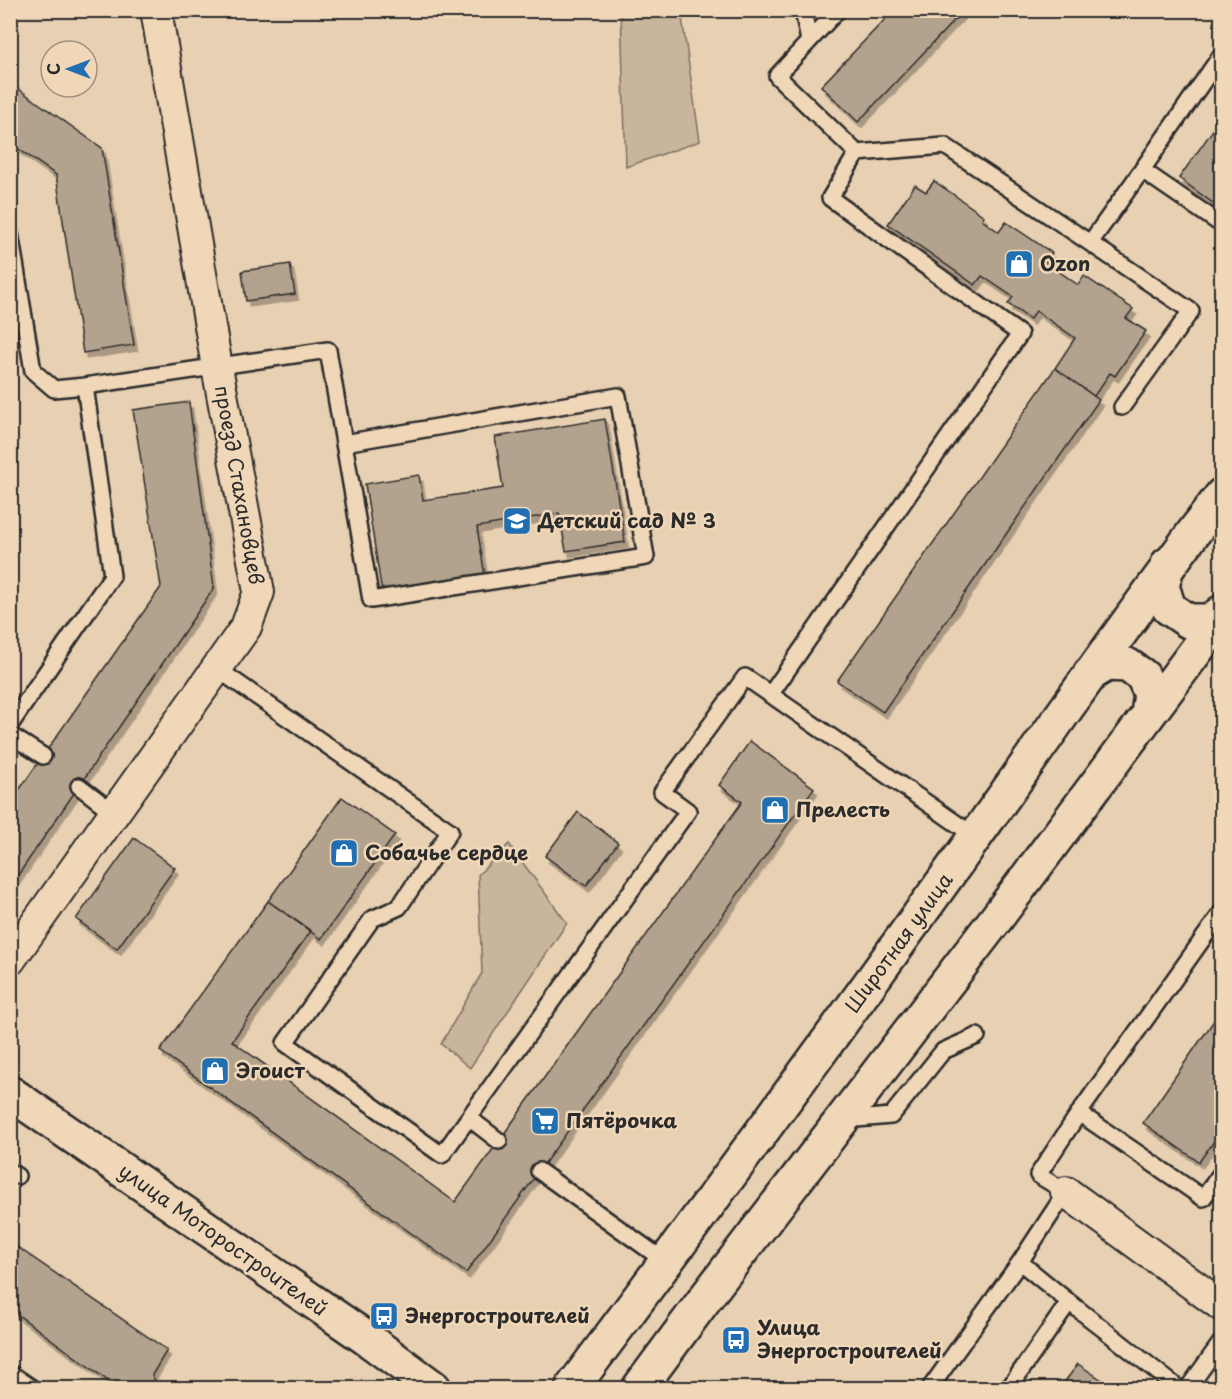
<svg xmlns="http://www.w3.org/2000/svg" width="1232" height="1399" viewBox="0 0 1232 1399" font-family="'Playpen Sans',sans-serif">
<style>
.green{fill:#c8b59c;stroke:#7a7064;stroke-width:1.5}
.building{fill:#b3a28d;stroke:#2b2b2b;stroke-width:1.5;filter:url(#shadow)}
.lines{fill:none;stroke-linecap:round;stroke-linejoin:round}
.service-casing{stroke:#2b2b2b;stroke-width:20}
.minor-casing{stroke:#2b2b2b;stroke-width:34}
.tertiary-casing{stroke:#2b2b2b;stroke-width:38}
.secondary-casing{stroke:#2b2b2b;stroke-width:38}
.service{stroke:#f0d7b8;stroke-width:15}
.minor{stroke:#f0d7b8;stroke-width:30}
.tertiary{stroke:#f0d7b8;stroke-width:33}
.secondary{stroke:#f0d7b8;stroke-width:33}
.labels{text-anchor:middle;stroke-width:5;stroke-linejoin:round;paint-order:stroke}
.poi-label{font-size:20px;font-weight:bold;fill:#2b2b2b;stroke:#f0d7b8;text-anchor:start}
.street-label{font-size:20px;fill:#2b2b2b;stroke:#f0d7b8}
</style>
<defs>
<filter id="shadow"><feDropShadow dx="3.5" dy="6" stdDeviation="0" flood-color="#0004"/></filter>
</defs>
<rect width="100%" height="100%" fill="#e8d0b2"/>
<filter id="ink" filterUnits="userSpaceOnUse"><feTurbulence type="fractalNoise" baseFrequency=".0167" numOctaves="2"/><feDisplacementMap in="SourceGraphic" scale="12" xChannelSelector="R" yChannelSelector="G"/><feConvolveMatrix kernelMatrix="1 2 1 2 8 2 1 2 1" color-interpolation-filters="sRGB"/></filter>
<g filter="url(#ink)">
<!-- green -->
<path class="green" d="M 621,11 L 681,11 L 700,141 L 626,167 Z
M 509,844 L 567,923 L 470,1068 L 441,1044 L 482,973 L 478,875 Z"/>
<!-- building -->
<path class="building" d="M 894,10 L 964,10 L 858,122 L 821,86 Z
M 10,83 L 102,148 L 134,345 L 83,353 L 56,175 L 10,143 Z
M 1222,117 L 1222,209 L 1221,209 L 1179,178 Z
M 934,181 L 984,216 L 982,220 L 999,232 L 1006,222 L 1052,253 L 1046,262 L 1078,285 L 1084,276 L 1133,309 L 1126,318 L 1146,331 L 1115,376 L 1110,373 L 1094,396 L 1055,368 L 1075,338 L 1036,311 L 1030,319 L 1008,304 L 1013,297 L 982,276 L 975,285 L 888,224 L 915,185 L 926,192 Z
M 290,264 L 295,294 L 246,301 L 242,271 Z
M 1055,368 L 1099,400 L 883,712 L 837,681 Z
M 189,402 L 214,588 L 10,887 L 10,803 L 161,587 L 133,410 Z
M 605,419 L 625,542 L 566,551 L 559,513 L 477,527 L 485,576 L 382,593 L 365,484 L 419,475 L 423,500 L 503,488 L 495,437 Z
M 750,741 L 814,788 L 466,1273 L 160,1051 L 268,901 L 311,931 L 232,1041 L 455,1202 L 742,802 L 719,785 Z
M 342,797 L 395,835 L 321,939 L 268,901 Z
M 578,812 L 618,843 L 586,886 L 545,856 Z
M 134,838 L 175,868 L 117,949 L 76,919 Z
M 1222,1009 L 1222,1130 L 1199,1162 L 1143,1123 Z
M 10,1242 L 167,1350 L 152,1375 L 159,1388 L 118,1388 L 10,1309 Z
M 1078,1364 L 1114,1388 L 1060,1388 Z"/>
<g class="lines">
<!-- service casing -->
<g class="service-casing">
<path id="service" d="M 803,10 L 809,41
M 1222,54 L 1142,170 L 1222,225
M 857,153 L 945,146 L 1090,243 L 1142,170
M 10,233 L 33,371 L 54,389 L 85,386
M 1090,243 L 1191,311 L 1122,407
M 216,668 L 450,831 L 399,907 L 372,919 L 285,1043 L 442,1155 L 688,811 L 662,792 L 745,677 L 976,837
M 770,695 L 1020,334 L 830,198 L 857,153 L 777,76 L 838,10
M 10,725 L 112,576 L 85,386 L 328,350 L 371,600 L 646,557 L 618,396 L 344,443
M 10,735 L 43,756
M 79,786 L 114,813
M 1079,1113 L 1222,912
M 469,1118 L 499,1141
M 845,1120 L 891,1116 L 943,1051 L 977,1036
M 539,1171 L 666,1262
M 10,1172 L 17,1176
M 1020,1262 L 1066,1192 L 1038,1175 L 1079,1113 L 1203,1198 L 1222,1172
M 10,1373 L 32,1388
M 930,1388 L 1020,1262 L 1069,1302
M 1009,1388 L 1069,1302 L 1178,1388
M 1188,1388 L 1222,1341"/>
</g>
<!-- minor casing -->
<g class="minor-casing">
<path id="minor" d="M 10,960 L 246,627 L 259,592 L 217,367 L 156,10
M 1066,1192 L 1222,1306"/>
</g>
<!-- tertiary casing -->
<g class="tertiary-casing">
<path id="tertiary" d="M 10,1093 L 366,1338 L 434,1388"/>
</g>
<!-- secondary casing -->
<g class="secondary-casing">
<path id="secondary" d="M 1168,564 L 1162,586 L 1169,608 L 1188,621 L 1211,621 L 1222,612
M 1090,674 L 1107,664 L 1127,665 L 1143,676 L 1151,694 L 1148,714
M 572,1388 C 708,1206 843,1022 975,837 C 1057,723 1136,607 1222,495
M 639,1388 L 710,1292 L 996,919 L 1222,616"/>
</g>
<!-- service -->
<use href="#service" class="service"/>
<!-- minor -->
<use href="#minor" class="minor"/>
<!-- tertiary -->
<use href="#tertiary" class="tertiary"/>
<!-- secondary -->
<use href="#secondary" class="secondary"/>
</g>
</g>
<!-- icons -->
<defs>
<g id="shop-square" transform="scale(1.5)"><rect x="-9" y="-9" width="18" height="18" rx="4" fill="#1f6fb2" stroke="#f0d7b8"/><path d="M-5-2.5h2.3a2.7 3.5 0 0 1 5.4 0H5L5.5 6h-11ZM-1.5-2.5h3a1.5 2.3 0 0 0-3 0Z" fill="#fff"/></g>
<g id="school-square" transform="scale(1.5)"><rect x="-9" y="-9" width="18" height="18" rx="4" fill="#1f6fb2" stroke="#f0d7b8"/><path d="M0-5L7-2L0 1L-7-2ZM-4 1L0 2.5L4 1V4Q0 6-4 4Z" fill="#fff"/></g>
<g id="supermarket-square" transform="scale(1.5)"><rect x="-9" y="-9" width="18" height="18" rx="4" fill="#1f6fb2" stroke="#f0d7b8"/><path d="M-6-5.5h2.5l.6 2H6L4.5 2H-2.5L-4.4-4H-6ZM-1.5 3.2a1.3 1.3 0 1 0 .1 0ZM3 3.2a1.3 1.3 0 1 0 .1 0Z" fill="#fff"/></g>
<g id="bus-square" transform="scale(1.5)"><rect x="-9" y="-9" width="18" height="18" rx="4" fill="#1f6fb2" stroke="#f0d7b8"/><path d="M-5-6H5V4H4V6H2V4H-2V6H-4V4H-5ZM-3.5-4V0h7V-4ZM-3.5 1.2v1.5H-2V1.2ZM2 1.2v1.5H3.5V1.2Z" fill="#fff"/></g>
</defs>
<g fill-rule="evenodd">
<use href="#shop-square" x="1019" y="264"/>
<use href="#school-square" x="517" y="521"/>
<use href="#shop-square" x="775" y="810"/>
<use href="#shop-square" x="344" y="853"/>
<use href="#shop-square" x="215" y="1071"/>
<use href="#supermarket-square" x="545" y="1121"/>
<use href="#bus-square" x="384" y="1316"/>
<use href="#bus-square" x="736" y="1340"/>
</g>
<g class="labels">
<!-- poi labels -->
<g class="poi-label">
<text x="1040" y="271">Ozon</text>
<text x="538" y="528">Детский сад № 3</text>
<text x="796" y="817">Прелесть</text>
<text x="365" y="860">Собачье сердце</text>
<text x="236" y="1078">Эгоист</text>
<text x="566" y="1128">Пятёрочка</text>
<text x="405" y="1323">Энергостроителей</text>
<text x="757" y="1335">Улица<tspan x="757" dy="23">Энергостроителей</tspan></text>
</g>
<!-- street labels -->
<g class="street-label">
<text transform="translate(239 485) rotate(80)" y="7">проезд Стахановцев</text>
<text transform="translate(899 943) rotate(-54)" y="7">Широтная улица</text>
<text transform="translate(223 1240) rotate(35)" y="7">улица Моторостроителей</text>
</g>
</g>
<!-- margin -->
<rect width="1232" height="1399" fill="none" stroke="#f0d7b8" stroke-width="36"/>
<rect x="18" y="18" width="1196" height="1363" fill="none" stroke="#2b2b2b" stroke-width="2" filter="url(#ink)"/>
<!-- north arrow -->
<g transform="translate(69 69) rotate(270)"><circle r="28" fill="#f0d7b8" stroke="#a19280" stroke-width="1.5"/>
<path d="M0-4.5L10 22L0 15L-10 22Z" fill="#1f6fb2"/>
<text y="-9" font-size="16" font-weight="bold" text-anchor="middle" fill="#2b2b2b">С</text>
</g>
</svg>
